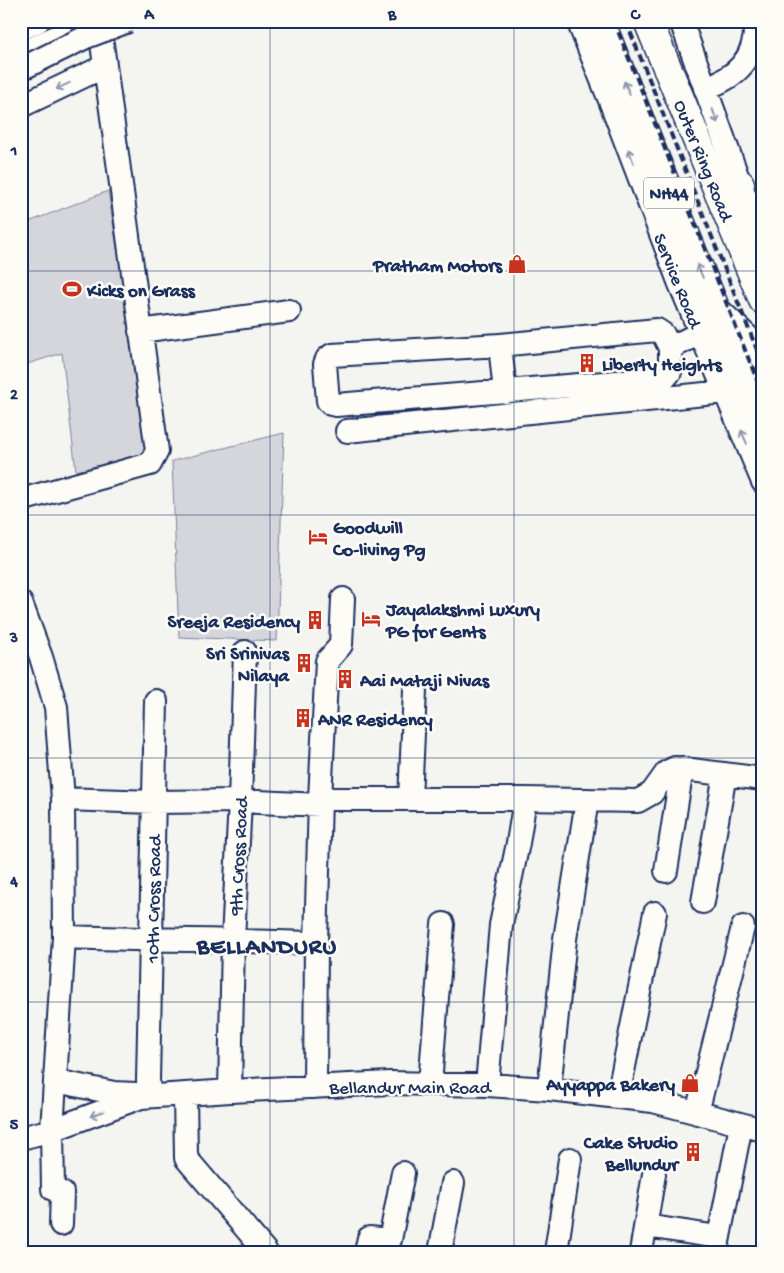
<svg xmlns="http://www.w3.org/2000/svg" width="784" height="1273" viewBox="0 0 784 1273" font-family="'Gochi Hand',sans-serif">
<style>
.green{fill:#d4d6db;stroke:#78829c}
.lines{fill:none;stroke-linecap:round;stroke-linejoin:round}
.minor-casing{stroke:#1b2f5e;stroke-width:26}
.highway-casing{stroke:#1b2f5e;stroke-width:31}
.minor{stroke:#fdfcf7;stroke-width:22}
.highway{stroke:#fdfcf7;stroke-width:28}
.rail{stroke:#1b2f5e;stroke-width:4;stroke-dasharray:8 4;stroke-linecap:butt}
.minor-bridge-casing{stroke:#1b2f5e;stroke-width:26;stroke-linecap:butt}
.minor-bridge{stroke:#fdfcf7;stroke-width:22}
.oneway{stroke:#8c96aa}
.grid{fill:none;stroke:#1b2f5e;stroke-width:1;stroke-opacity:0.55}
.labels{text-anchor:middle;stroke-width:5;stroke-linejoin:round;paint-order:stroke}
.shield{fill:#fdfcf7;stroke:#5f6c8c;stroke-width:1}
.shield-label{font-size:18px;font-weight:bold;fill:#1b2f5e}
.street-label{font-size:19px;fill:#1b2f5e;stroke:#fdfcf7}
.poi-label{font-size:19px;font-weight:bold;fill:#1b2f5e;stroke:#fdfcf7;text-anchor:start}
.district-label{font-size:24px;font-weight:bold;letter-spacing:1px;fill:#1b2f5e;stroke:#fdfcf7}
.neatline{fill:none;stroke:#1b2f5e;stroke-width:2}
.grid-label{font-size:16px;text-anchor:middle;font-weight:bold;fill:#1b2f5e}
</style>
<rect width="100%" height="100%" fill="#f4f4f1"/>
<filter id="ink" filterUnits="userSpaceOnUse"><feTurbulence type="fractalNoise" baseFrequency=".02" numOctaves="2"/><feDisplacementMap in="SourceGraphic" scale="10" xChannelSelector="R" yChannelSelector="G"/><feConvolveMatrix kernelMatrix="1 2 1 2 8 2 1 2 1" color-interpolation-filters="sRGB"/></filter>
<g filter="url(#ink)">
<!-- green -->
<path class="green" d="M 108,191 L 150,454 L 76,471 L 62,353 L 21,366 L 21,225 Z
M 284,433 L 277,641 L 179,637 L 172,461 Z"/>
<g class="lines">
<!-- minor casing -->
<g class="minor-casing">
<path id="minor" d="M 578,21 L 609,98 L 680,284 L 763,482
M 681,21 L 740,184 L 763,238
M 21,29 L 38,21
M 21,54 L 89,21
M 705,88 C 736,78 758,57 755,21
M 21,106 L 105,66
M 715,306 L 747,336 L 763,359
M 140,331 L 289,311
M 500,345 L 505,392
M 670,348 L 670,372 L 665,378 L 336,405 L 331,404 L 328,401 L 325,364 L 327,359 L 332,355 L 500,345 L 657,330 L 663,334 L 670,348 L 700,333
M 347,431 L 724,392
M 21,500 L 150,464 L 157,451 L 99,21
M 21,603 L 41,657 L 56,707 L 63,799 L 64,937 L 52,1130 L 53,1189 L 62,1193 L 61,1224
M 63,799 L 154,802 L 240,801 L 320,805
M 320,799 L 525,799 L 638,801 L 652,793 L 667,772 L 675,768 L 763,779
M 410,799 L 415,690
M 666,871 L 682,768
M 703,902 L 725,774
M 64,937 C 148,940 232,940 316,943 L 315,1087
M 316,943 L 320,799 L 327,661 L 341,645 L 343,599
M 56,1081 L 114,1093 L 136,1094 L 141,1097 L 230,1091 L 390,1083 L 487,1085 L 549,1089 L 653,1101 L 763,1130
M 430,1084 L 443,924
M 487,1085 L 501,925 L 518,843 L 525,799
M 549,1089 L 565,939 L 587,800
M 230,1091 L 233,940 L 240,801 L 245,652
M 185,1094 L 186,1158 L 266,1252
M 149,1096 L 148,1080 L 156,701
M 618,1096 L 655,913
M 697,1113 L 743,927
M 21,1138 L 52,1130 L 141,1097
M 646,1226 L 718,1237
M 366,1252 L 369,1238 L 390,1240 L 403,1173
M 440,1252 L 453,1183
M 556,1252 L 570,1159
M 641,1252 L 654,1174
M 716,1252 L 741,1125"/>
</g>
<!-- highway casing -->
<g class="highway-casing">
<path id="highway" d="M 600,21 L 763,428
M 648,21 L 763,300
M 719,194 L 740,184"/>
</g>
<!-- minor -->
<use href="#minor" class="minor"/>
<!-- highway -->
<use href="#highway" class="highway"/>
<!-- rail -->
<path class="rail" d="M 614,21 L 763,395
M 626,21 L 763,365"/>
<!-- minor-bridge casing -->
<g class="minor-bridge-casing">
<path id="minor-bridge" d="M 21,69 L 86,37 L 128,21"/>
</g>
<!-- minor-bridge -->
<use href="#minor-bridge" class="minor-bridge"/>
</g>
<!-- one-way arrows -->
<defs><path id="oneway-shaft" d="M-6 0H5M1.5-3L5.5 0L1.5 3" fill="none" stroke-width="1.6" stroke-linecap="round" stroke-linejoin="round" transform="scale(1.25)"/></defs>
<g class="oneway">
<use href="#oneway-shaft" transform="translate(63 86) rotate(155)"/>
<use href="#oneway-shaft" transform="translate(627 88) rotate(-112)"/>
<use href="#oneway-shaft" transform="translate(715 116) rotate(70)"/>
<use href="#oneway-shaft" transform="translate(631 156) rotate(-111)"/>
<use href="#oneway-shaft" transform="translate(700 271) rotate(-112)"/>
<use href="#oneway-shaft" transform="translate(744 437) rotate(-113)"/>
<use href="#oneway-shaft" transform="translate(97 1114) rotate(160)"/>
</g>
</g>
<!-- grid -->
<path class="grid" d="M 270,21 L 270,1252M 514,21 L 514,1252M 21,271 L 763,271M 21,515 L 763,515M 21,758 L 763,758M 21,1002 L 763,1002"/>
<!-- icons -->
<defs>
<g id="shop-bare" transform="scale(1.5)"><path d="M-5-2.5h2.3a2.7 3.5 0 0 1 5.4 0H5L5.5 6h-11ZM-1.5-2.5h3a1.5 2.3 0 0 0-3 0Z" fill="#c8321e" stroke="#fdfcf7" stroke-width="2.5" paint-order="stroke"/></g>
<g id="stadium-bare" transform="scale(1.5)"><path d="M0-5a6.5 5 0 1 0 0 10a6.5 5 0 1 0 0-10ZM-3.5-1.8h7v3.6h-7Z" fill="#c8321e" stroke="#fdfcf7" stroke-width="2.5" paint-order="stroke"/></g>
<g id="building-bare" transform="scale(1.5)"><path d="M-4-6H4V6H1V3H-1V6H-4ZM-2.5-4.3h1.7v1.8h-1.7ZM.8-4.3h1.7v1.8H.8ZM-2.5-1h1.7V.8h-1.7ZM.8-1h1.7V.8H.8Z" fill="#c8321e" stroke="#fdfcf7" stroke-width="2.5" paint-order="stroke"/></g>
<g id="hotel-bare" transform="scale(1.5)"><path d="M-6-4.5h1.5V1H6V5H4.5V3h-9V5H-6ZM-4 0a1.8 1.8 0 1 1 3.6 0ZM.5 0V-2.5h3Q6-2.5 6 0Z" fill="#c8321e" stroke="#fdfcf7" stroke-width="2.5" paint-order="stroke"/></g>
</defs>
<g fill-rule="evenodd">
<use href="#shop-bare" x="517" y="264"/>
<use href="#stadium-bare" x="72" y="289"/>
<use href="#building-bare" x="587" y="363"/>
<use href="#hotel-bare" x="318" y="537"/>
<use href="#hotel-bare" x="371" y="619"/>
<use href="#building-bare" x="315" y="620"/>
<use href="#building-bare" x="304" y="663"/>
<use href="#building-bare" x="345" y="679"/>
<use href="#building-bare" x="303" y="718"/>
<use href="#shop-bare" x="690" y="1083"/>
<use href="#building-bare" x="693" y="1152"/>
</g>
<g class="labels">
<!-- shield labels -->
<rect class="shield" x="644" y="177.5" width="50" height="31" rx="4"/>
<g class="shield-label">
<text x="669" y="199">NH44</text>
</g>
<!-- street labels -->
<g class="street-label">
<text transform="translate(705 160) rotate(68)" y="7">Outer Ring Road</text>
<text transform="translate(679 280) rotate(68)" y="7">Service Road</text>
<text transform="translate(237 856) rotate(-87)" y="7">9th Cross Road</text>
<text transform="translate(152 899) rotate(-89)" y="7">10th Cross Road</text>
<text x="410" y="1093">Bellandur Main Road</text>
</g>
<!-- poi labels -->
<g class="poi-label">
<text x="502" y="271" text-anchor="end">Pratham Motors</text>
<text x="87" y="296">Kicks on Grass</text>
<text x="602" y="370">Liberty Heights</text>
<text x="333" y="533">Goodwill<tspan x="333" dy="22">Co-living Pg</tspan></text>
<text x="386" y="615">Jayalakshmi Luxury<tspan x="386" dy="22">PG for Gents</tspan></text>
<text x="300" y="627" text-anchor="end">Sreeja Residency</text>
<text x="289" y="659" text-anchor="end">Sri Srinivas<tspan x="289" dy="22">Nilaya</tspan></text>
<text x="360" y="686">Aai Mataji Nivas</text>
<text x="318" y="725">ANR Residency</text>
<text x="675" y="1090" text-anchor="end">Ayyappa Bakery</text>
<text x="678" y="1148" text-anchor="end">Cake Studio<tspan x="678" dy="22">Bellundur</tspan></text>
</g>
<!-- district labels -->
<g class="district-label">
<text x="267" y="953">BELLANDURU</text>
</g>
</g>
<!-- margin -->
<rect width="784" height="1273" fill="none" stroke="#fdfcf7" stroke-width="55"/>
<rect x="28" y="28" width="728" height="1218" class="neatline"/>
<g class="grid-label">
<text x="149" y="19">A</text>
<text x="392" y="19">B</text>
<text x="635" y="19">C</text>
<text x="14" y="155">1</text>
<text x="14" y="399">2</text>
<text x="14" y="642">3</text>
<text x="14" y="886">4</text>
<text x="14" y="1129">5</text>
</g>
</svg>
